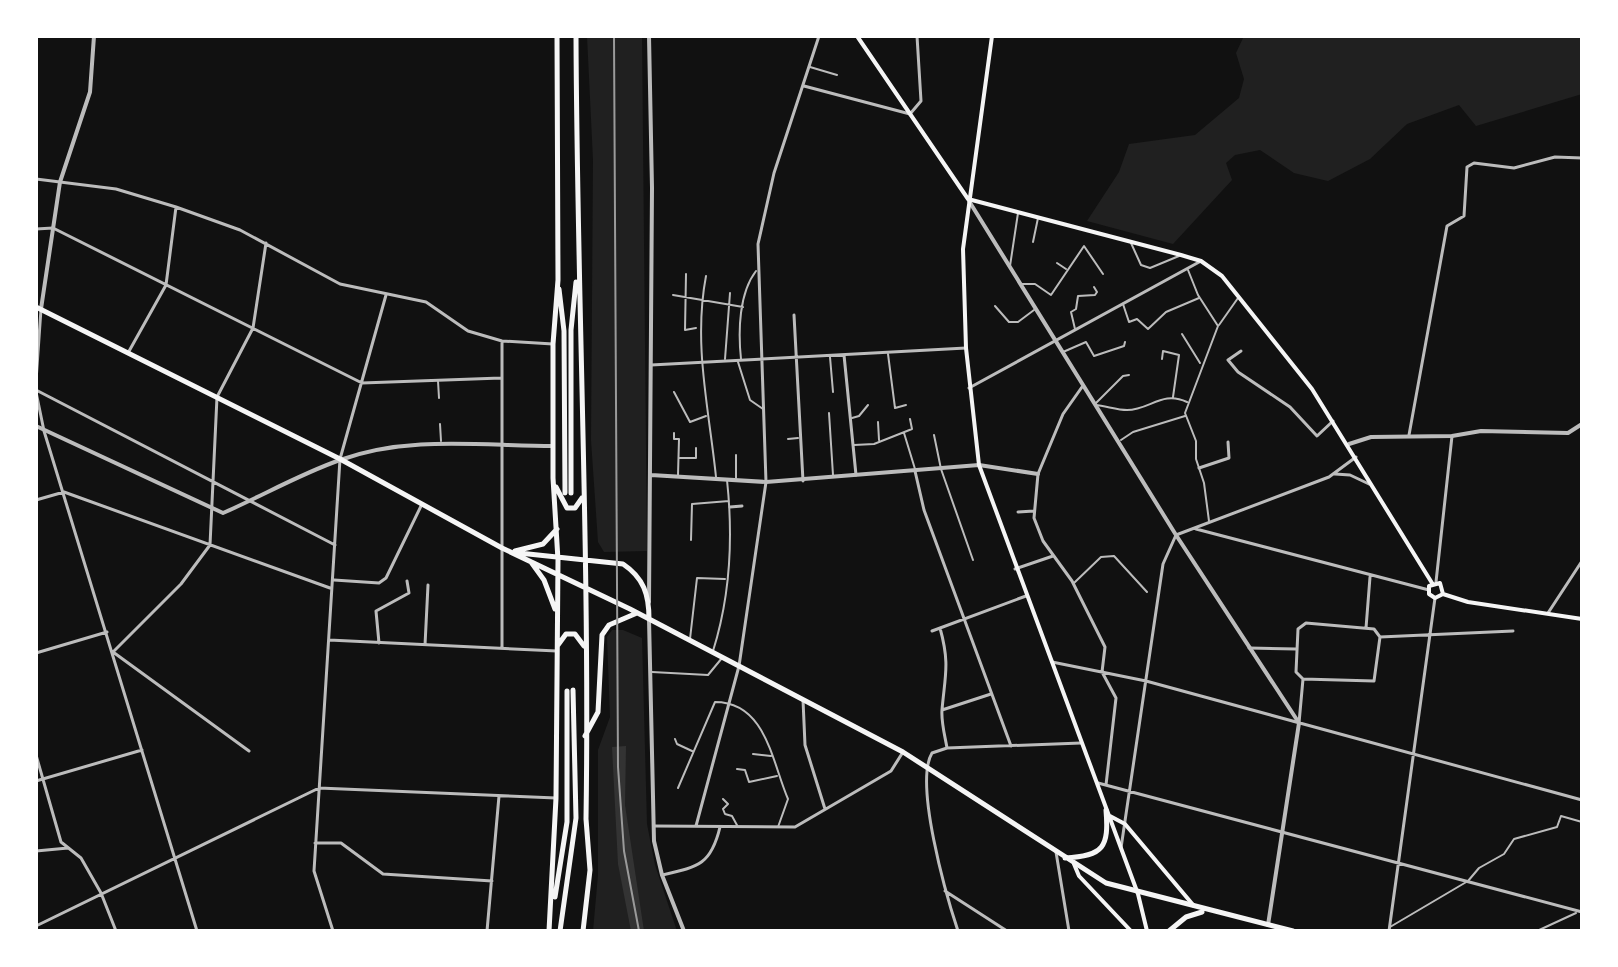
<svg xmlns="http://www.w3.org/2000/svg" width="1618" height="967" viewBox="0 0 1618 967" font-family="Poppins,sans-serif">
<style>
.green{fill:#202020}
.water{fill:#333}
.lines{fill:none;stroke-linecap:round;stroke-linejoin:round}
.service{stroke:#bcbcbc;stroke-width:2}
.minor{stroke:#bcbcbc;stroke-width:3}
.tertiary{stroke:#bcbcbc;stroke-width:4}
.secondary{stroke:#f5f5f5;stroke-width:4}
.primary{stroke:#f5f5f5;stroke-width:5}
.rail{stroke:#9a9a9a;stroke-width:2}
</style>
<rect width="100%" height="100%" fill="#111"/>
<!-- green -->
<path class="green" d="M 587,36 L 642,36 L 647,551 L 604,552 L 598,542 L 591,440 L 593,160 Z
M 1244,36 L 1582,36 L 1582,94 L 1476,126 L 1459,105 L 1407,124 L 1370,159 L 1328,181 L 1294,173 L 1260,150 L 1235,155 L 1226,163 L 1232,180 L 1173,244 L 1087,221 L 1119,172 L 1129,144 L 1195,135 L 1239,98 L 1244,79 L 1236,53 Z
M 612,630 L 623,630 L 642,638 L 647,824 L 655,865 L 677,931 L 593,931 L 598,875 L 598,750 L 610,717 L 607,637 Z"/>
<!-- water -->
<path class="water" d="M 626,746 L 625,805 L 644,931 L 631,931 L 618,864 L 612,747 Z"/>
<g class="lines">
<!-- service -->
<path class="service" d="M 810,67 L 837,75
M 1033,242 L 1038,218
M 1131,243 L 1141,265 L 1150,268 L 1179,256
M 1057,263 L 1066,269
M 1010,266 L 1018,213
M 1188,270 L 1198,295 L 1218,326 L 1185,413 L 1196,441 L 1196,459 L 1204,483 L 1209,521
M 686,274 L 685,330 L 696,328
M 706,276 C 693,344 709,409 716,477
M 1022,284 L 1035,284 L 1051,295 L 1084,246 L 1103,274
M 673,295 L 743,307
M 1123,304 L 1129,322 L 1137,319 L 1148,329 L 1166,312 L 1199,298
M 995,306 L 1009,322 L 1018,322 L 1034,310
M 1219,325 L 1238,298
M 1075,329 L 1071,312 L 1076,309 L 1078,296 L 1095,295 L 1097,292 L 1094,287
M 1182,334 L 1200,363
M 1063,352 L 1086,342 L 1094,356 L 1124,346 L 1125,342
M 888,354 L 895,408 L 906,405
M 830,357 L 833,392
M 725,359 L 730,293
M 741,359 C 738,331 739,293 756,271
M 1162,359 L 1163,351 L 1179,355 L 1173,397
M 738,362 L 750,400 L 763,409
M 438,381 L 439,398
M 674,392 L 690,422 L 706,416
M 1095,404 L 1123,376 L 1129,375
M 1095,405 C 1106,406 1117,410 1127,410 C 1150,410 1162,390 1187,402
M 829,413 L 833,475
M 852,418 L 859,416 L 868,405
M 878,422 L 879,440
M 440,424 L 441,441
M 674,433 L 674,439 L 679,439 L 678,475
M 904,433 L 915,469
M 934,435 L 941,469 L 973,560
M 788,439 L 798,438
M 1121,440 L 1133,432 L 1185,416
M 854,445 L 874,444 L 912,429 L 910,419
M 680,458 L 696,458 L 696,448
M 736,478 L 736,455
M 691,540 L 692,504 L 729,501
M 1074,583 L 1101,557 L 1114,556 L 1147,592
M 690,639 L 697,578 L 725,579
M 713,651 C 730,597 733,536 727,480
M 652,672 L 708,675 L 722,658
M 675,739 L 677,744 L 692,751
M 753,754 L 771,756
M 737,769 L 745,770 L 749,782 L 777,776
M 678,788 L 715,702 C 766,702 772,762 788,799 L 778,827
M 723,799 L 728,804 L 723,809 L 725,814 L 732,816 L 738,827
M 1390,927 L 1468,881 L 1479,868 L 1504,854 L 1514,839 L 1557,827 L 1561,816 L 1582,822
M 1537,931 L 1576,913"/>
<!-- minor -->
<path class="minor" d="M 804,86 L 910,114 L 921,101 L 917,36
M 36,179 L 116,189 L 176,207 L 240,230 L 340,284 L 426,302 L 468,331 L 502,341 L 553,344
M 36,229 L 53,228 L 362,383 L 501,378
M 794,315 L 803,481
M 502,341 L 502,648
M 1241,351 L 1228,360 L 1238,372 L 1290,407 L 1317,436 L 1333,421
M 128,353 L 166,285 L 176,207
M 844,355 L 856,475
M 651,365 L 966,348
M 36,381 L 41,309
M 1082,387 L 1063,414 L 1038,474 L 1034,518 L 1043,541 L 1072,581 L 1105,647 L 1102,672 L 1116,698 L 1106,785
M 969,388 L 1201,261
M 36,390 L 335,545
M 36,392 L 44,431 L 197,931
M 1409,435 L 1447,226 L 1464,216 L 1467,167 L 1474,163 L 1514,168 L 1555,157 L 1582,158
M 1199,468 L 1229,458 L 1228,442
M 915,471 L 924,510 L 1011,746
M 1335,474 L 1350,475 L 1369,484
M 36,500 L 64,492 L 330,588
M 730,507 L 742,506
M 1018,512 L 1034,511
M 1196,529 L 1429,590
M 1015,569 L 1053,556
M 334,580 L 379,583 L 386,578 L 422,504
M 1436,582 L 1452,436
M 1548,613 L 1582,561
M 940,628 C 950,664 945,675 942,710 C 941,722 945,736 947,748
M 1366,628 L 1370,577
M 932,631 L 1026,596
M 1380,637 L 1374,681 L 1303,679 L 1296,672 L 1298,629 L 1306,623 L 1374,629 L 1380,637 L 1513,631
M 329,640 L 557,651
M 379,643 L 376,611 L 409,593 L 407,581
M 425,645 L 428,585
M 1249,648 L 1296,649
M 36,653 L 107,632
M 1052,662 L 1146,681 L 1582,800
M 803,700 L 805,745 L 825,809
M 942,710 L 991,694
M 1299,723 L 1303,679
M 249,751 L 113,652 L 181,584 L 210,545 L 217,397 L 253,328 L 266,243
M 36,755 L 61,842 L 81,858 L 101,893 L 116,931
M 36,781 L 142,750
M 1098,783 L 1582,912
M 654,826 L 795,827 L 891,771 L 903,752
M 696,826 L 739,666 L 766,482 L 758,244 L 774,173 L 819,36
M 315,843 L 341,843 L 383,874 L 492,881
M 1121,848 L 1163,564 L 1176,535 L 1329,477 L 1356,457
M 36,851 L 68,848
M 1056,852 L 1069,931
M 662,875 C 698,867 711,865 720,827
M 945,891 L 1007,931
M 36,926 L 319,788 L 556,798
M 333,931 L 314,871 L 340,459 L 386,295
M 487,931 L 499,796
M 958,931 C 946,895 914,783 932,753 L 947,748 L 1081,743
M 1389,931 L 1435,598"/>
<!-- tertiary -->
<path class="tertiary" d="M 649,36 L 652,188 L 649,602
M 969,201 L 1176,535 L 1299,723 L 1268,925
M 41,309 L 60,182 L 90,92 L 94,36
M 36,426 L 223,513 C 262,496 300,474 340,460 C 409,435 482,446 553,446
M 1349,444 L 1371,437 L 1452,436 L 1481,431 L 1568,433 L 1582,424
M 651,475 L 766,482 L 979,465 L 1038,474
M 649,619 L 654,841 L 662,875 L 684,931"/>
<!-- secondary -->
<path class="secondary" d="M 857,36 L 968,199 L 1181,255 L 1201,261 L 1222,276 L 1312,389 L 1432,583
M 992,36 L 963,249 L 966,348 L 979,465 L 1138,894 L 1147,931
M 1443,594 L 1440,583 L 1429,586 L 1429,594 L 1435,598 L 1443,594 L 1468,602 L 1582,619
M 1108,815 L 1125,824 L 1194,906
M 1074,864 L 1079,876 L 1131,931"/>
<!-- primary -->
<path class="primary" d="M 576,36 C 577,297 590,558 586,819 L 590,870 L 583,931
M 559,289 L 564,331 L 565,493
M 36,307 L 340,459 L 502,548 L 630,609 L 903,752 L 1106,883 L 1293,931
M 556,487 L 567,508 L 575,508 L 582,498
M 571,493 L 571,330 L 576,282
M 515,551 L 543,544 L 557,529
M 519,553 L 623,564 C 644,578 649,595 649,619
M 531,562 L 544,580 L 555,609
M 558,645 L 566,634 L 575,634 L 584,646
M 585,736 L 598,712 L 602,635 L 609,625 L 637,613
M 1065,858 C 1104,856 1109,847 1106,810
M 555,897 L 567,822 L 567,691
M 549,931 L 556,798 L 558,560 L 553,478 L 553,344 L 558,280 L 557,36
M 560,931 L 576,818 L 573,690
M 1169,931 L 1186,917 L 1202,912"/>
<!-- rail -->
<path class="rail" d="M 614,36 L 618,767 L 624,851 L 639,931"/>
</g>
<!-- border -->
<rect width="1618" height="967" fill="none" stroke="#ffffff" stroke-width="76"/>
</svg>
